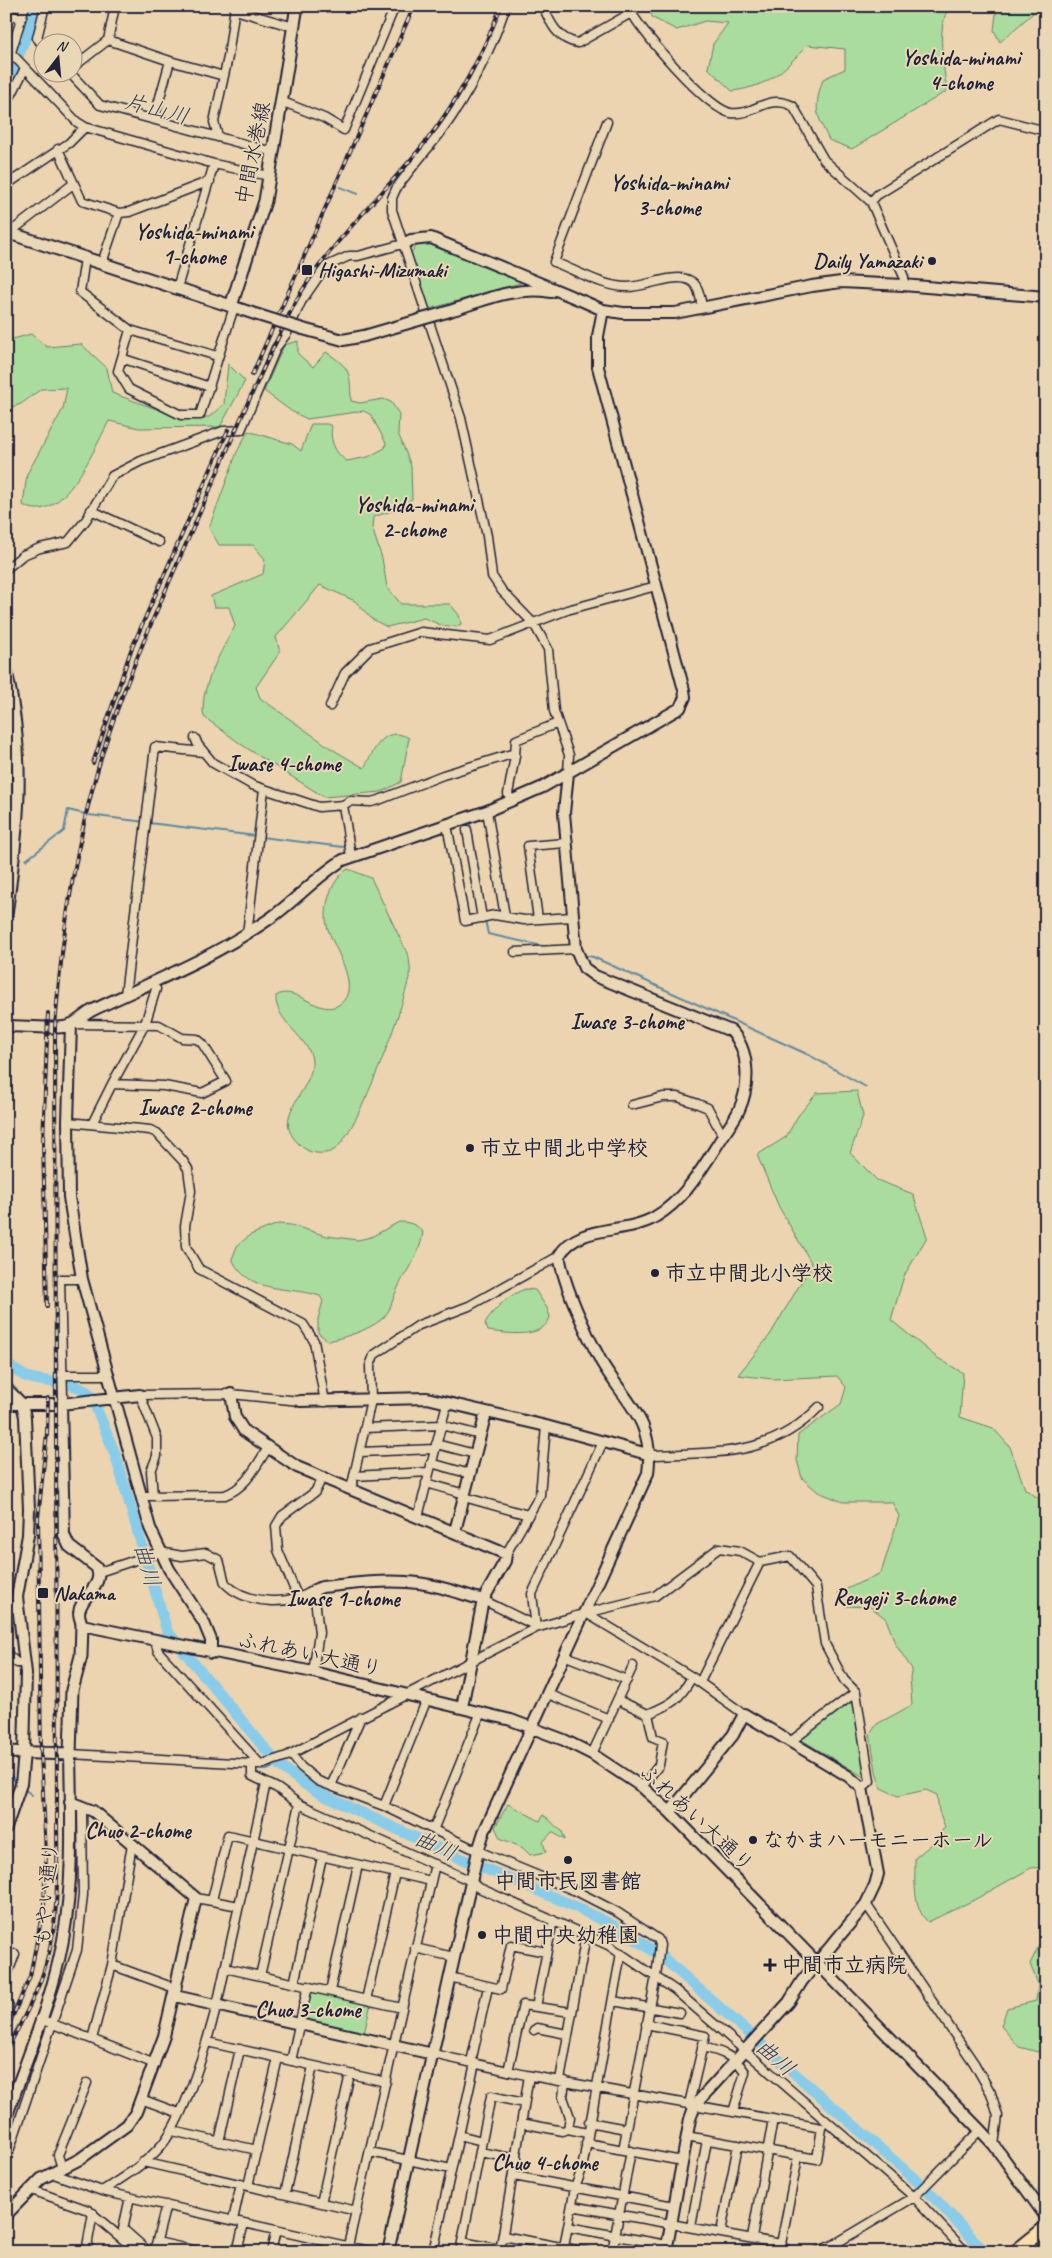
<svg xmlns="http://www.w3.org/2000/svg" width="1052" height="2258" viewBox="0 0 1052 2258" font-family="Caveat,'Klee One',sans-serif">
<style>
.green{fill:#aadc9d;stroke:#667f6c}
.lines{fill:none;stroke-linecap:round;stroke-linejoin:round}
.stream{stroke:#6088a4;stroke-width:2}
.river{stroke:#89ccea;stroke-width:11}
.minor-casing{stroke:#22223b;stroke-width:11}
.tertiary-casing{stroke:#22223b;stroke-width:14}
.secondary-casing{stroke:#22223b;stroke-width:15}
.primary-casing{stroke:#22223b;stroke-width:16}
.minor{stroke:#ead7b5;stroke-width:8}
.tertiary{stroke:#ead7b5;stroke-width:10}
.secondary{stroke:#ead7b5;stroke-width:11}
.primary{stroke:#faddab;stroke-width:12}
.rail-casing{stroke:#22223b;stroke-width:4}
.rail{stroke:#ead7b5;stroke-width:2;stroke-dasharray:5.5;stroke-linecap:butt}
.tertiary-bridge-casing{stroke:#22223b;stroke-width:14;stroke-linecap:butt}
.tertiary-bridge{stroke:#ead7b5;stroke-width:10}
.poi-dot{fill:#22223b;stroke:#ead7b5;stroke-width:2}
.labels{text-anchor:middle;stroke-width:4;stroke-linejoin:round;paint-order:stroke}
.street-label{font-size:21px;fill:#22223b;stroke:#ead7b5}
.poi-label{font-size:21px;font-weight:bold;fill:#22223b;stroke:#ead7b5;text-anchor:start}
.neighbourhood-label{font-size:22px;font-weight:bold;fill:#22223b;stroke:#ead7b5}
.water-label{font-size:22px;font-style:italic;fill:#37445e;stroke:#ead7b5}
</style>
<rect width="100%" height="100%" fill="#ebd4af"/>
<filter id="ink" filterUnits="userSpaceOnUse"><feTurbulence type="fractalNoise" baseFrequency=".02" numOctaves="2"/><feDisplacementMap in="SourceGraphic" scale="10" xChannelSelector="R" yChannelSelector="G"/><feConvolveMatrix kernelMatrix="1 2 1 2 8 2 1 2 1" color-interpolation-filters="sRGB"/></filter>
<g filter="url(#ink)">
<!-- green -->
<path class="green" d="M 647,6 L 950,6 C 935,27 944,67 947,91 L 852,149 L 829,140 C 815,112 814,108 823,79 L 845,69 L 845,49 L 808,45 C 782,71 771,86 732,91 L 708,68 L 713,44 L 728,23 L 705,21 L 677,30 L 653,18 Z
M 997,6 L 1041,6 L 1000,42 L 994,30 Z
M 423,244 L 432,244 L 521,281 L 520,283 L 429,309 L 411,253 L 416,246 Z
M 31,334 L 47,347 L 81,344 L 107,368 L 112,393 L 181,418 L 209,417 L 224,404 L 228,364 L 245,381 L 220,427 L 139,428 L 109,421 C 95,447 62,528 23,505 L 27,474 L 63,409 L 67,388 L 41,389 L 21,404 L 6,409 L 6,341 Z
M 298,341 L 298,354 L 313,367 L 326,352 C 352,369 350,373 351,401 L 360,403 L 383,399 L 391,402 L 399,414 L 398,433 L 411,466 L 412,499 L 398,509 L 373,517 L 372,528 L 382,558 L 387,587 L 401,604 L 450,604 L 459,615 L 461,624 L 457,627 L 441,625 L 424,618 L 387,627 L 372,619 L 355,601 L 320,585 L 276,637 L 280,652 L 256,687 L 260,698 L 332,749 L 364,768 C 374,751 383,724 409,738 L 401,782 L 381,792 L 324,797 L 245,747 L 204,717 C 198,690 222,650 235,626 L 229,607 L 214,607 L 211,596 L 263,574 L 265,559 L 253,545 L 219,545 L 209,528 L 237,452 L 248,431 L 292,444 L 301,451 L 311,424 L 327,424 L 332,426 C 329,439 335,454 347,461 L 368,457 L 385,448 L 386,443 L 371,415 L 364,411 L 307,419 L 291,411 L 264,391 L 284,345 Z
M 348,869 L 371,878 L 409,957 C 409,962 411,968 410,972 C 406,1002 357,1135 334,1150 C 326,1155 312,1154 305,1149 C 263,1118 314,1093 312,1061 C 311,1039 274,1021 276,996 C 296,983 320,1019 340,1004 C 363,987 332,946 327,926 C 323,906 331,880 348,869 Z
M 857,1091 L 863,1116 L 850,1153 L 877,1180 L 913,1194 L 927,1237 L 904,1276 L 891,1320 L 936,1357 L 963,1373 L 960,1417 L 993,1428 L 1010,1447 L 1025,1489 L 1041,1500 L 1046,1499 L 1046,1867 L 1031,1868 L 974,1900 L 928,1922 C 912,1907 915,1879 915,1858 L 933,1843 L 945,1827 L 939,1811 L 937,1795 L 926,1790 L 898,1796 L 881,1788 L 876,1771 L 870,1734 L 877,1724 L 912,1705 L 910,1677 L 912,1669 L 896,1645 L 886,1619 L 871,1607 L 845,1606 L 838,1593 L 881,1573 L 899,1516 L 892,1502 L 843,1502 L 818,1492 L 802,1478 L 797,1460 L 798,1435 L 841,1404 L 846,1387 L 837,1376 L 773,1379 L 738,1375 L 770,1335 L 812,1264 L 779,1207 L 757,1155 L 786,1137 L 798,1116 L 817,1093 Z
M 399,1222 C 409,1222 416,1224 423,1232 C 420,1257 405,1270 396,1292 C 392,1301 390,1312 382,1319 C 367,1331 348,1336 329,1341 L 318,1333 L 318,1319 L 323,1301 L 320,1296 C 290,1286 249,1295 232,1259 L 237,1246 L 250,1235 L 278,1224 L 291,1225 L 327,1236 L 358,1240 L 371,1237 Z
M 525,1289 L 535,1290 L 547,1308 L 550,1317 C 543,1340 506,1333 488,1331 L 485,1323 C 494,1308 509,1295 525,1289 Z
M 853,1698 L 866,1775 L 864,1777 L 800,1739 Z
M 508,1804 L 540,1821 L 543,1815 C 551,1819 554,1827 562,1831 L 565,1840 L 552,1832 L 543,1842 L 546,1852 L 530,1855 L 523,1848 L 500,1838 L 495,1827 Z
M 1046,1931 L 1046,2054 L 1019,2047 L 1001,2026 L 1007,2008 L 1036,2001 L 1038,1984 L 1030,1964 Z
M 311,1990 L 371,2003 L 364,2034 L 304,2021 L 309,1992 Z"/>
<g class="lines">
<!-- stream -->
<path class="stream" d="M 27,34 L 42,51
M 63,72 L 87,97
M 340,187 L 358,194
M 149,823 L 256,836
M 470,823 L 473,841
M 261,837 L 343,847
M 26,860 L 64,831 L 68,810 L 89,815 L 145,822
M 485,920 L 488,934 L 547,947
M 583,955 L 593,957 L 809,1055 L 866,1087
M 6,1768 L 18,1786
M 259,1770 L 267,1770 L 278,1764
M 24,1789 L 32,1795"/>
<!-- river -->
<path class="river" d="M 6,86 L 27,34 L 34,6
M 6,1364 C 13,1368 20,1374 27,1377 C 48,1384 73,1379 91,1395 L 115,1454 L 167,1631 L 278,1764 L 303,1783 L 323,1795 L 453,1855 L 574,1906 L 618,1928 L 660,1955 L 926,2189 L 985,2252"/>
<!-- minor casing -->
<g class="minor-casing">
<path id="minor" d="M 506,6 C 491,50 469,94 441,132 C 426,151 410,169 396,189 L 392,198 L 392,210 L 461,418 L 487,536 L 492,576 L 502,591 L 534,624 L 548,649 L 554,711 L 569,755 L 568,773
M 543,6 C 550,23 558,40 578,43 L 631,13
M 628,6 C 637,28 707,109 731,113 C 754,116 767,93 793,106 L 824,160 L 871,202 L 904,277 L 903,285
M 235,10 L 294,27
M 6,13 L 20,18
M 108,40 L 170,61 L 224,76
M 42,44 L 37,38 L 45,6
M 11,53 L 77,122 L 85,127 L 214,164 L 269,176
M 72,68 L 108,40 L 115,6
M 6,69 L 25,6
M 69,72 L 100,105 L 273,152
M 6,99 L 12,94 L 25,68
M 283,102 L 324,118 L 344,130 L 395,6
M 154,119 L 170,61
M 607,122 L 554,262 C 577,271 603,287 628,287 C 645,287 674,273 689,280 C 699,284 700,297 702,307
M 218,136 L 214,122 L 228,57 L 235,6
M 58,149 L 82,201 L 119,213 L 129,212 L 210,181
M 6,185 L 69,143 L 85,127
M 871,202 L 877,195 L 999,119 L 1046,131
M 9,233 L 73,184
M 85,258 L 80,292 L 130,330 L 217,356
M 102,263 L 119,213
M 177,288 L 214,164
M 130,330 L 118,371 L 129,389 L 181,415 L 200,415 L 234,307
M 124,359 L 210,387
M 91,510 L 159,542
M 6,569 L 23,555 L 40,548 L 68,542 L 86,520 L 112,476 L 141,461 L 223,431 L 241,430 L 276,348 L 287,333 L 301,302 L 325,267 L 349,256 L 358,256 L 403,244
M 330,706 L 345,673 L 370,648 L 421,632 L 490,640 L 567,610 L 656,586
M 195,738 L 198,745 L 213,763 L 252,785 L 319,807 L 343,805 L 350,801 L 371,802 L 379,800 L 443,775 L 515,753
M 511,800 L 508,794 L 515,756 L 516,740 L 558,723
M 343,805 L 351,856
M 487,811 L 505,916
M 447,825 L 465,921 L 495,915 L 524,920 L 573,917
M 467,830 L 482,918
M 6,841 L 16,839
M 538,919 L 528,846 L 566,843
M 247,934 L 264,789
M 515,952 L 576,949
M 125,995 L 155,747 L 203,752
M 72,1024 L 159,1025 L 182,1038 L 197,1039 L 202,1043 L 226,1081 L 202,1093 L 164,1086 L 112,1084 L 92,1124
M 112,1084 L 145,1024 L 156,989
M 632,1105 L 663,1097 L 678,1097 L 698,1104 L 708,1108 L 723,1136
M 68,1122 L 150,1130 L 157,1133 L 183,1161 L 188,1169 L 191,1191 L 185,1226 L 186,1247 L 199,1269 L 303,1324 L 314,1341 L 325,1402
M 62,1375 L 108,1375
M 61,1404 L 63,1397 L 60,1279 L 82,1279
M 365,1428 L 441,1425 L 480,1435
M 436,1444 L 475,1454
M 360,1452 L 435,1449
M 651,1455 C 715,1452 770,1458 819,1407
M 431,1463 L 470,1474
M 354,1476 L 429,1472
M 426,1483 L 465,1494
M 351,1489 L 371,1400 L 370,1366 L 374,1355 L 419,1325 L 469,1306 L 559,1256
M 147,1496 L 225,1495 C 247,1487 255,1467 268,1448
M 153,1496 L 151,1471 L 157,1456 L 157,1438 L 140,1395 L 231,1394 L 300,1401
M 464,1497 L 528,1515
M 418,1517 L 447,1403
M 506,1554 L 540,1495 L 546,1426
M 99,1572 L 160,1552 L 182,1556 L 206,1553 L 219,1560 L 225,1583 C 246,1605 291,1606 314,1590 L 319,1633 L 313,1672
M 298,1598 L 278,1550 L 276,1526 L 282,1516 L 315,1492 L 322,1478
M 483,1600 L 532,1624 L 536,1628
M 6,1610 L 17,1607
M 586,1613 L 692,1677 L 744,1714
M 536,1628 L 532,1594 L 603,1442
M 155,1641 L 158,1651 L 260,1764
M 6,1653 L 17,1663 L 24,1663
M 566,1656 L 627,1680
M 700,1682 L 760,1562
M 548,1694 L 609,1719
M 618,1700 L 648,1714
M 790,1742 L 856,1692
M 70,1754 L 252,1764 L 263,1764 L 287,1756 L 536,1628 L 586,1613 L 655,1596 L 719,1548 L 740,1551 L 760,1562 L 790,1556 L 816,1587 L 825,1644 L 844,1680 L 856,1692 L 870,1781 L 862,1788
M 291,1754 L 301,1767 L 318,1781 L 384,1806 L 478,1851 L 578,1892 L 617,1912 L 658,1939 L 660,1945 L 656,1976 L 623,2150
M 592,1754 L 633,1666
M 252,1764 L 252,1776 L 277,1788 L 299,1804 L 471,1881 L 477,1887 L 608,1945 L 675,1990 L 914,2197 L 966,2252
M 331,1786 L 361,1717
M 642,1787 L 659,1765 L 663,1741 L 653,1737 L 648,1714 C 672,1704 679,1700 692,1677
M 384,1806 L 427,1699
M 434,1828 L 481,1712
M 196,1898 L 239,1906
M 212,1900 L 228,1835 L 431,1881
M 866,1904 L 974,2063 L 991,2093 L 998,2116 L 994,2145
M 415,1948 L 454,1957
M 112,1965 L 177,1989
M 225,1968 L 402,2008
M 260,1976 L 299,1804
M 449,1977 L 501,1989 L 511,1945 L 546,1952
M 6,1978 L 15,1954
M 294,1984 L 322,1857
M 330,1991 L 358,1865
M 366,2000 L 395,1873
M 613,2001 L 680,2013
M 6,2006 L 9,2007 L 6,2014
M 536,2007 L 553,1920
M 40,2019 L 155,2064
M 646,2024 L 705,2036 L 689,2104
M 534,2030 L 537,2028 L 567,2034
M 92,2039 L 112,1965 L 132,1844
M 207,2042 L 386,2082
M 702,2047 C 720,2051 735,2056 745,2072 L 733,2112
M 433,2054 L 526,2075 L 822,2128 L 817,2159 L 686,2136
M 291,2061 L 308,1986
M 471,2062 L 488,1987
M 508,2071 L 523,2005 L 571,2012
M 560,2080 L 586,1935
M 565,2081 L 563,2097 L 570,2117 L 568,2129 L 587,2133
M 141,2099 L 179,2113
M 589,2122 L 626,2129
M 521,2123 L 563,2131 L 568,2129
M 172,2131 L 257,2150
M 459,2135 L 482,2141
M 219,2142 L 240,2049
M 586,2143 L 682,2161
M 370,2152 L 451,2169
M 480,2152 L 517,2159
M 6,2160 L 77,1950 L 83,1895 L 82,1806
M 143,2162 L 357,2211
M 62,2168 L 58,2155 L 87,2083
M 51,2173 L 102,2191 L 373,2252
M 514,2176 L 674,2206
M 248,2186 L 278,2058
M 29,2189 L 88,2210 L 138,2252
M 102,2191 C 122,2178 144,2165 160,2147 C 185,2119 207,2042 217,2005 L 266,1783
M 285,2194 L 313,2066
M 130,2197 L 123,2229 L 149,2252
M 321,2203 L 350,2074
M 572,2206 L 781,2244 L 788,2252
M 233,2220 L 241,2184
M 568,2227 L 667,2245
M 691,2227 L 707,2140
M 721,2232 L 738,2145
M 503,2236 L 587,2252
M 752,2238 L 773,2119
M 157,2242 L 202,2252
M 462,2242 L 500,2249
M 781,2244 L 798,2157
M 348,2246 L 435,1864
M 564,2247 L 575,2188 L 582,2169 L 621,1953
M 86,2252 L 93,2213
M 154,2252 L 166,2205
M 237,2252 L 244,2223
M 271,2252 L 276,2230
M 433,2252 L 475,2063
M 460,2252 L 491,2096 L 524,2103
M 500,2252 L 529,2076
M 612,2252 L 631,2151
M 816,2252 L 835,2244 L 914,2197 L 980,2130"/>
</g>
<!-- tertiary casing -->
<g class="tertiary-casing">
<path id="tertiary" d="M 403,244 L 411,240 L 431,238 L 585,302 L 603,310 L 623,313 L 675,313 L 812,286 L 841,282 L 903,285 L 1046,297
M 231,306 L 258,315
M 450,311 C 484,300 515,286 551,292
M 303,329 L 343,340 L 364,336
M 71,1024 L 68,1122 L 69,1197 L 82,1279 L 150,1528 L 169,1569 L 204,1623 L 211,1640 L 211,1653
M 6,1026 C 25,1026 45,1029 64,1027 C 74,1026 83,1015 93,1010 C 154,981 217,956 272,917 C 297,899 317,876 343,860 L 487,811 L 543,787 L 680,708 L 685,697 L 684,690 L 598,367 L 598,336 L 603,310
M 6,1388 L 22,1404 L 25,1417 L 29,1509 L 28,1535 L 17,1597 L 26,1673 L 24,1753 L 21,1784 L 6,1828
M 231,1394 L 235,1417 L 244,1431 L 297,1467 L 506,1554 L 505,1561 L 483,1600 L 462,1707
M 300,1401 L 427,1398 L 546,1426 L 651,1455
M 6,1404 L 61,1404 L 140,1395
M 61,1404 L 64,1535 L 69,1546 L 96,1567 C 106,1585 80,1596 79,1613 C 79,1617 81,1621 82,1625 L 313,1672 L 511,1720 L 564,1740 L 592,1754 L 642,1787 L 670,1812 L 980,2130 L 994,2145 L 1046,2217
M 455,1531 L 486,1413
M 314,1590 L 322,1587 C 350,1584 379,1580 407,1582 C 433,1583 458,1593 483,1600
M 175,1996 L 433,2054
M 6,2118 C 26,2060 52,2001 63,1940 C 74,1879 71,1816 70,1754
M 6,2215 L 41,2179 L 80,2159 L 127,2125 L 136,2112 L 164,2036 L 196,1898 L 93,1811 L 70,1802
M 388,2252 L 478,1851 L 484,1832 L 648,1473 C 655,1421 625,1402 602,1363 C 586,1334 565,1288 559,1256 C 578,1223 625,1235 655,1217 C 686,1199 704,1165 723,1136 C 728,1128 735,1119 739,1110 C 750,1086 750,1050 731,1031 L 595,976 L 584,968 L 576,949 L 564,813 L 568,773
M 666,2252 L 690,2119 L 695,2105 L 789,2002 L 802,1981 L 866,1904 L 875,1885 L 878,1874 L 862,1788 L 848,1776 L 744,1714 L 733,1735 L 670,1812"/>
</g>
<!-- secondary casing -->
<g class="secondary-casing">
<path id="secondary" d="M 6,232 L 231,306 L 265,201 L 297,6
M 6,671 C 26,761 18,826 6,915
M 6,1752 L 70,1754 L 72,1690 L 81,1656 L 82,1625"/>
</g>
<!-- primary casing -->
<g class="primary-casing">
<path id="primary" d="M 1015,2252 L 1046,2227"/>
</g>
<!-- minor -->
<use href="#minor" class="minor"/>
<!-- tertiary -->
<use href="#tertiary" class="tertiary"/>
<!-- secondary -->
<use href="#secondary" class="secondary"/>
<!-- primary -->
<use href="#primary" class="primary"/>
<!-- rail casing -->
<g class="rail-casing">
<path id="rail" d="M 252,375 L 414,6
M 93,763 L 131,650 L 228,430
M 47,1306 L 43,1142 L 48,1013
M 6,2032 L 30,1976 L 44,1905 L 46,1854 L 41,1753 L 38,1518 L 47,1433 L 48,1398
M 6,2051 C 21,2023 37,1995 46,1964 C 60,1917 57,1866 57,1816 L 55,1027 C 62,930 76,835 106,742 C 135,654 175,570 212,485 C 234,434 255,384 280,334 C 286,321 292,307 300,294 C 335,237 386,192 427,140 C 458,100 483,54 501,6"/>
</g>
<!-- rail -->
<use href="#rail" class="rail"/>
<!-- tertiary-bridge casing -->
<g class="tertiary-bridge-casing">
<path id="tertiary-bridge" d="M 258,315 L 303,329
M 364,336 L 450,311"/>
</g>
<!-- tertiary-bridge -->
<use href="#tertiary-bridge" class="tertiary-bridge"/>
</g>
</g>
<!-- markers -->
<g class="poi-dot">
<circle cx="932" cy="261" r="5"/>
<rect x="301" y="264" width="12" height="12" rx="2.5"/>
<circle cx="470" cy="1148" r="5"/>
<circle cx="655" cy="1273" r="5"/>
<rect x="37" y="1587" width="12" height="12" rx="2.5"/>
<circle cx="753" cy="1840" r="5"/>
<circle cx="568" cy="1860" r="5"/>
<circle cx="482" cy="1935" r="5"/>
<path d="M767.5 1957.5h5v5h5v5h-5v5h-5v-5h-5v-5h5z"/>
</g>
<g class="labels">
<!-- street labels -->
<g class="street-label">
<text transform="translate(253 153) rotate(-79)" y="7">中間水巻線</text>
<text transform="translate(310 1654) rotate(12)" y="7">ふれあい大通り</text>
<text transform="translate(697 1818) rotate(43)" y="7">ふれあい大通り</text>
<text transform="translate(46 1894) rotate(-85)" y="7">もやい通り</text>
</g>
<!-- poi labels -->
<g class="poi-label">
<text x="922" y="268" text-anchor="end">Daily Yamazaki</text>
<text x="318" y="277">Higashi-Mizumaki</text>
<text x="480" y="1155">市立中間北中学校</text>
<text x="665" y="1280">市立中間北小学校</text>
<text x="54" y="1600">Nakama</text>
<text x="763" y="1847">なかまハーモニーホール</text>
<text x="568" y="1888" text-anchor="middle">中間市民図書館</text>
<text x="492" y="1942">中間中央幼稚園</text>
<text x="781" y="1972">中間市立病院</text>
</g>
<!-- neighbourhood labels -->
<g class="neighbourhood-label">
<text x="961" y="65">Yoshida-minami<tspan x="961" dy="25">4-chome</tspan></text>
<text x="669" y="190">Yoshida-minami<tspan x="669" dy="25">3-chome</tspan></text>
<text x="194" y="239">Yoshida-minami<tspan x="194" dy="25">1-chome</tspan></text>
<text x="414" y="512">Yoshida-minami<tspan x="414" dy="25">2-chome</tspan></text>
<text x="284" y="771">Iwase 4-chome</text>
<text x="627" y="1029">Iwase 3-chome</text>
<text x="195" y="1115">Iwase 2-chome</text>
<text x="894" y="1605">Rengeji 3-chome</text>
<text x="343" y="1606">Iwase 1-chome</text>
<text x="138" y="1838">Chuo 2-chome</text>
<text x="308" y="2017">Chuo 3-chome</text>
<text x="545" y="2170">Chuo 4-chome</text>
</g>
<!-- water labels -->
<g class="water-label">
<text transform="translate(157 108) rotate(15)" y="8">片山川</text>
<text transform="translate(148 1565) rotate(74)" y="8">曲川</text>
<text transform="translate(436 1845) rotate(24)" y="8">曲川</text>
<text transform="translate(776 2057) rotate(41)" y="8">曲川</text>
</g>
</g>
<!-- margin -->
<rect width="1052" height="2258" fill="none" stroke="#ead7b5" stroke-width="25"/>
<rect x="12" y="12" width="1027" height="2233" fill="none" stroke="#22223b" stroke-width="2" filter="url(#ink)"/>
<!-- north arrow -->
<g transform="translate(58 58) rotate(16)"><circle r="24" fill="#ead7b5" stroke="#9a8f84"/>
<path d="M0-4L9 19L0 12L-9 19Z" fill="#22223b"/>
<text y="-8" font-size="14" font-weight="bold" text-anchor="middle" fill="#22223b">N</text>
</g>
</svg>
